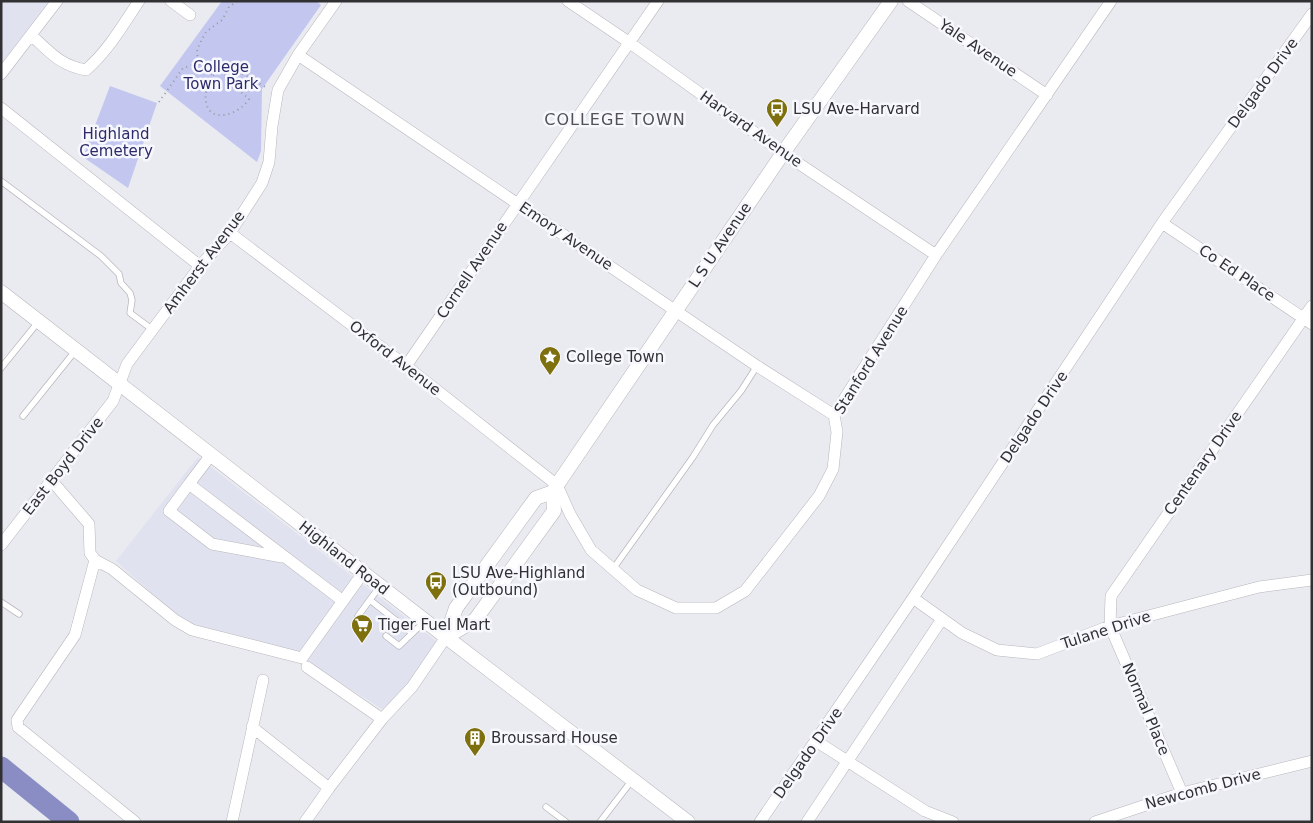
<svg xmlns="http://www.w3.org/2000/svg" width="1313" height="823" viewBox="0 0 1313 823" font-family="'DejaVu Sans',sans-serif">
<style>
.built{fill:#e0e2ef}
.green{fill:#c3c7f0}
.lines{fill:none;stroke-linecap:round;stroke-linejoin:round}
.river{stroke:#898dc3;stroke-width:21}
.service-casing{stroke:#b7b7bc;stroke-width:7}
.minor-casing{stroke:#b7b7bc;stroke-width:12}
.tertiary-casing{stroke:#b7b7bc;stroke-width:15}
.path{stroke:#99999d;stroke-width:2;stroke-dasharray:1 4;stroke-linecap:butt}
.service{stroke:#fff;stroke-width:5.5}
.minor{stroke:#fff;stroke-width:11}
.tertiary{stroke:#fff;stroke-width:14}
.labels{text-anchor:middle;stroke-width:5;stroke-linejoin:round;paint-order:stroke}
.street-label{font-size:15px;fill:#313134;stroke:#f7f8fd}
.park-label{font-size:15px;fill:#2d2a6b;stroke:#f7f8fd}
.poi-label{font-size:15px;fill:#313134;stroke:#f7f8fd;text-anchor:start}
.neighbourhood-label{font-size:16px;letter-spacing:1px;fill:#515156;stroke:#f7f8fd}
</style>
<rect width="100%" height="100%" fill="#eaebf0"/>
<!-- built -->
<path class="built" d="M 1,1 L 61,1 L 1,80 Z
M 198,457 L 441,645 L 385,711 L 302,658 L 192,630 L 116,561 Z"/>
<!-- green -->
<path class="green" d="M 222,1 L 316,1 L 321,5 L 262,89 L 261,151 L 257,162 L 160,86 Z
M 110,86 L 157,103 L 128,188 L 83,157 Z"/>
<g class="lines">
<!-- river -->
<path class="river" d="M 1,767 L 69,822"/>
<!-- service casing -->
<g class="service-casing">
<path id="service" d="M 1,181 L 101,256 L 119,274 L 121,283 L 130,293 L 132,300 L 130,313 L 153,330
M 1,368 L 39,321
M 23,416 L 76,350
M 613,569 L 693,457 L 713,425 L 741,391 L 757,366
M 370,600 L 412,633
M 1,602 L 19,614
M 367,622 L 358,616 L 380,586
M 386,636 L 399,646 L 425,621
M 546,807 L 566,822
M 600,822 L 633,779"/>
</g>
<!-- minor casing -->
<g class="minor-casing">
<path id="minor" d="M 171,1 L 190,15
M 568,1 L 630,43 L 783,153 L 936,255
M 908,1 L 1047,95
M 31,35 C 50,52 59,65 86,70 C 108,51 123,25 139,1
M 298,55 L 757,366 L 834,415
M 1,74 L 57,1
M 1,108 L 200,266
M 1162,223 L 1312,324
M 230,233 L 406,366 L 557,485 L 570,514 L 591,550 L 637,590 L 676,608 L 716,608 L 745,591 L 819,496 L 833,469 L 837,432 L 834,415 L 936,255 L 1111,1
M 406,366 L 658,1
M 211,455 L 189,484 L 343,601
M 52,481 L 89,524 L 90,553 L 95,560 L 112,569 L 175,620 L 192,630 L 302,658 L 363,573
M 189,484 L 169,511 L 212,544 L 282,557
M 1,545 L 113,401 L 127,364 L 200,266 L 230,233 L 262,183 L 269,162 L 272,126 L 278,90 L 298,55 L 336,1
M 95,560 L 75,635 L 17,720 L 18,727 L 135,822
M 913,598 L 962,633 L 997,650 L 1037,654 L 1110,626 L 1259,587 L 1312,580
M 382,719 L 412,687 L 446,637
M 252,727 L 329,788
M 816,741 L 925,811 L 953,822
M 1182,793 L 1110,626 L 1111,596 L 1312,306
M 232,822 L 263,680
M 305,822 L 329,788 L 382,719 L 307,667
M 760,822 L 913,598 L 1162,223 L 1312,14
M 807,822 L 942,619
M 1095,822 L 1182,793 L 1312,761"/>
</g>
<!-- tertiary casing -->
<g class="tertiary-casing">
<path id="tertiary" d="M 1,292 L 446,637 L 688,822
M 446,637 L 456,608 L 536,498 L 553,492 L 557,485 L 783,153 L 891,1
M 446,637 L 475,620 L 554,511 L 553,492"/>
</g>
<!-- path -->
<path class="path" d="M 237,1 L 229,7 L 222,20 L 206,32 L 202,39 L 197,50 L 198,63 L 205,68 L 213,75 C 209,83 204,94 206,102 C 210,125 240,114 249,99 L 235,87 L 227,76 L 222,72 C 239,67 252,81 266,87
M 213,75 L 222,72
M 159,102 L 183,68 L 198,63"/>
<!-- service -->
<use href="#service" class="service"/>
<!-- minor -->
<use href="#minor" class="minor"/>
<!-- tertiary -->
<use href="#tertiary" class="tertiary"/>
</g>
<!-- icons -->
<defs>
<g id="bus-pin" transform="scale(1.125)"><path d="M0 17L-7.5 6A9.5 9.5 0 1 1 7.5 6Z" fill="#7e700f" stroke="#f7f8fd"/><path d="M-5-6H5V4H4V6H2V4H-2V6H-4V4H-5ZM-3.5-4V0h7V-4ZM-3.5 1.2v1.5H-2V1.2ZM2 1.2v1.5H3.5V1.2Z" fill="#fff"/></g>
<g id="sight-pin" transform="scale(1.125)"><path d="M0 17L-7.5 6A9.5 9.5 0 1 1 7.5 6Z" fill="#7e700f" stroke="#f7f8fd"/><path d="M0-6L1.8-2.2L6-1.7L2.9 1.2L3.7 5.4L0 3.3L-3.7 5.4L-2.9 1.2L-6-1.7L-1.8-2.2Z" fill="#fff"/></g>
<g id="supermarket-pin" transform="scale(1.125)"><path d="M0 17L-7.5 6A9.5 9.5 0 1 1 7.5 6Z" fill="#7e700f" stroke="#f7f8fd"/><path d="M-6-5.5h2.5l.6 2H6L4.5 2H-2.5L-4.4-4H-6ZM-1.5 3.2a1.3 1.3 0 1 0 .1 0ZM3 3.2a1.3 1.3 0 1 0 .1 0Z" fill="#fff"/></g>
<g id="building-pin" transform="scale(1.125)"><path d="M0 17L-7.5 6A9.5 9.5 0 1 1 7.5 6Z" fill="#7e700f" stroke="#f7f8fd"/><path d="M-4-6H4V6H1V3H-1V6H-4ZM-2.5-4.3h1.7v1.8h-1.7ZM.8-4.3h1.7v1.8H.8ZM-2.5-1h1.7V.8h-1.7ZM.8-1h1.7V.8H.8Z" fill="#fff"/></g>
</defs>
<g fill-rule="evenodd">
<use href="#bus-pin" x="777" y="109"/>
<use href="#sight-pin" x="550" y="357"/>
<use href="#bus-pin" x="436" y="582"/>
<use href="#supermarket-pin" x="362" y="625"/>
<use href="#building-pin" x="475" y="738"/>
</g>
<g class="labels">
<!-- street labels -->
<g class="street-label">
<text transform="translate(978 48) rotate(34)" y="5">Yale Avenue</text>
<text transform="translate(1263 83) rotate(-54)" y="5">Delgado Drive</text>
<text transform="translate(751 129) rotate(35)" y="5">Harvard Avenue</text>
<text transform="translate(566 236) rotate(34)" y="5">Emory Avenue</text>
<text transform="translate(720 245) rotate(-56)" y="5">L S U Avenue</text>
<text transform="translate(204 262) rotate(-53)" y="5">Amherst Avenue</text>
<text transform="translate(472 270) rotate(-56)" y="5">Cornell Avenue</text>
<text transform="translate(1237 273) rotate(34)" y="5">Co Ed Place</text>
<text transform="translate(395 358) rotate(38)" y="5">Oxford Avenue</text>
<text transform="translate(871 360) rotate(-58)" y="5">Stanford Avenue</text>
<text transform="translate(1034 417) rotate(-56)" y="5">Delgado Drive</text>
<text transform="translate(1203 463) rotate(-55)" y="5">Centenary Drive</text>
<text transform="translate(63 466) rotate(-52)" y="5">East Boyd Drive</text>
<text transform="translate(344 558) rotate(38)" y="5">Highland Road</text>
<text transform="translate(1106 630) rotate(-18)" y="5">Tulane Drive</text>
<text transform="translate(1146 709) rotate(67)" y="5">Normal Place</text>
<text transform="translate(808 753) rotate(-55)" y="5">Delgado Drive</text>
<text transform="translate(1203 789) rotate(-15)" y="5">Newcomb Drive</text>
</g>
<!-- park labels -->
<g class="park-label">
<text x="221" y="72">College<tspan x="221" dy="17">Town Park</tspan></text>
<text x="116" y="139">Highland<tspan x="116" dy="17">Cemetery</tspan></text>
</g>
<!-- poi labels -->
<g class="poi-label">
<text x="793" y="114">LSU Ave-Harvard</text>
<text x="566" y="362">College Town</text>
<text x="452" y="578">LSU Ave-Highland<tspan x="452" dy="17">(Outbound)</tspan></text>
<text x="378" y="630">Tiger Fuel Mart</text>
<text x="491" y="743">Broussard House</text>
</g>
<!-- neighbourhood labels -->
<g class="neighbourhood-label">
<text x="615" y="125">COLLEGE TOWN</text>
</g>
</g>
<!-- border -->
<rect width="1313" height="823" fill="none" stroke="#313134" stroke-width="5"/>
</svg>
